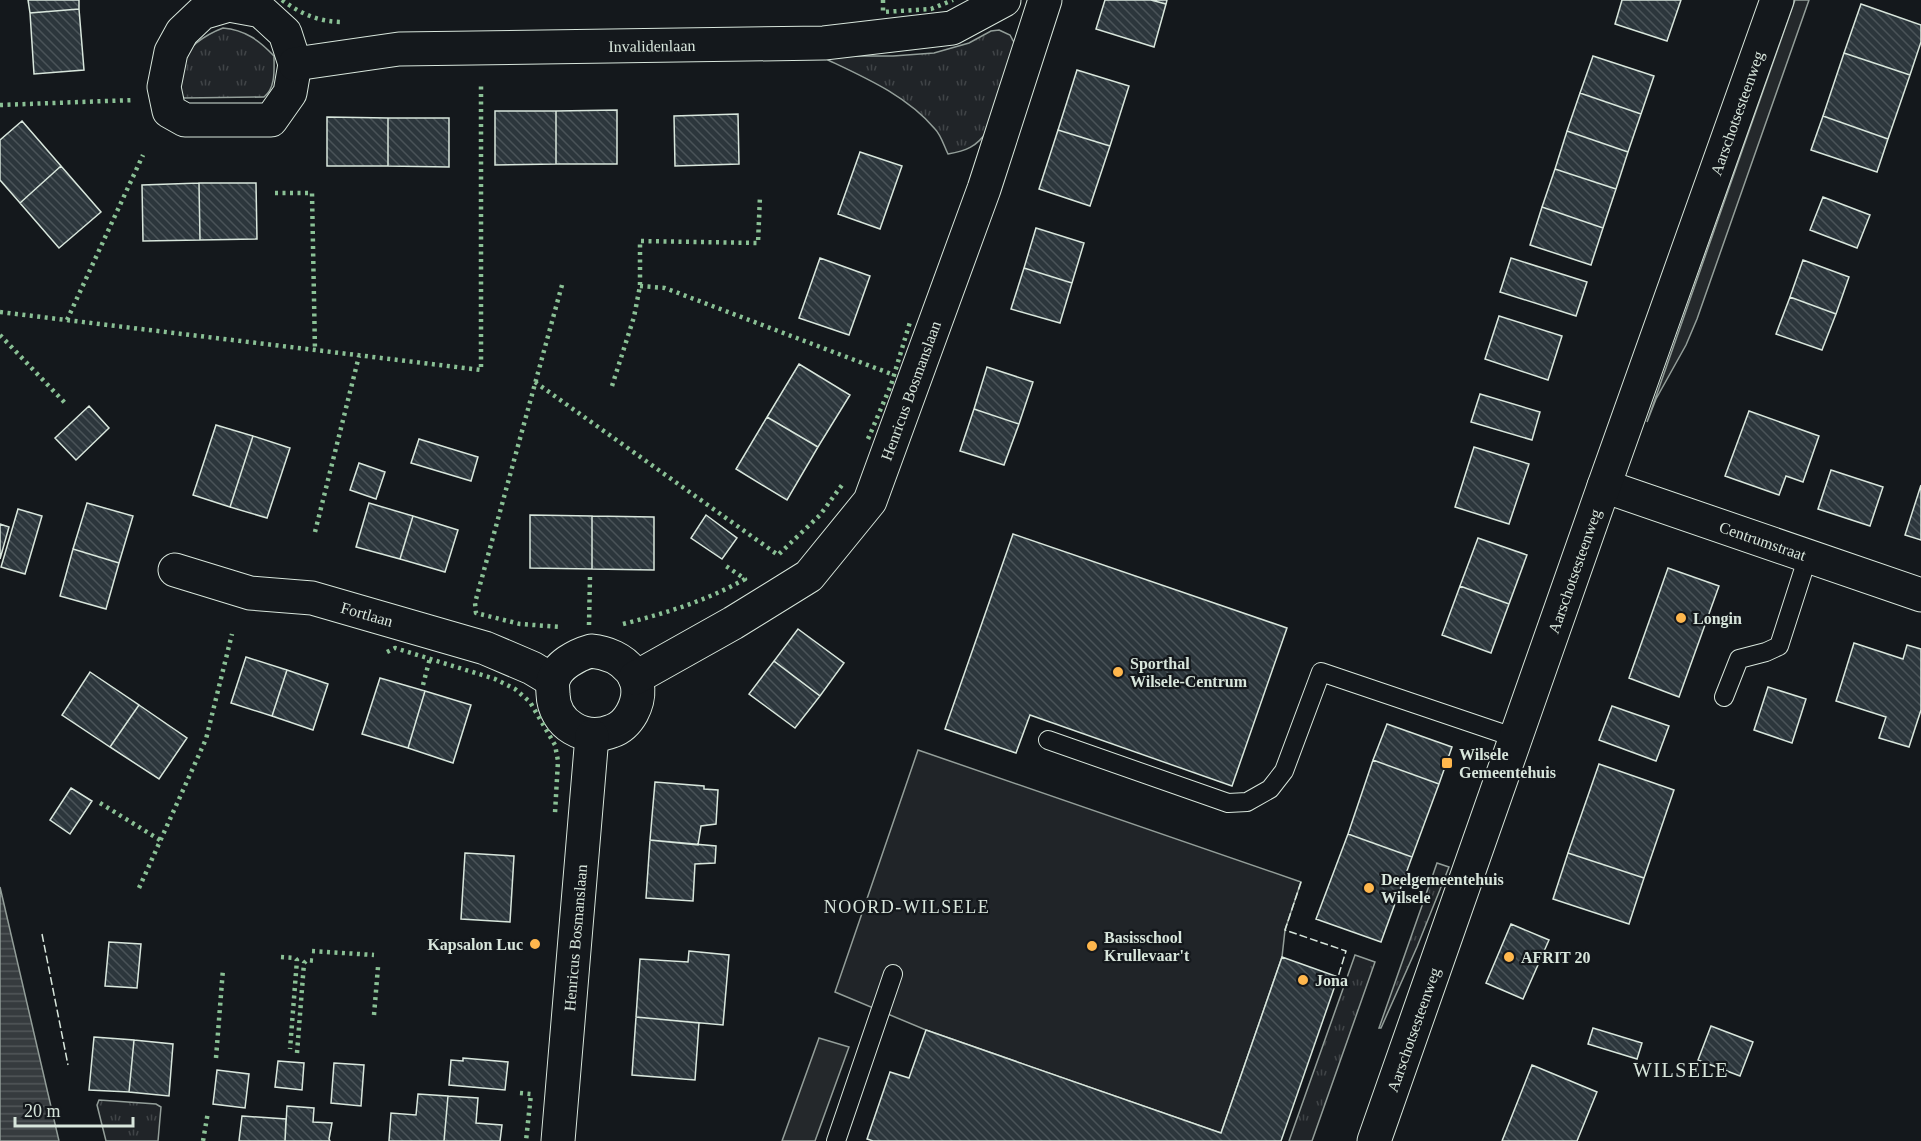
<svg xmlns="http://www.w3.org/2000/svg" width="1921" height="1141" viewBox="0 0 1921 1141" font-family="Georgia,serif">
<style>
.grass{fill:url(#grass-tufts);stroke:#939e99;stroke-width:1.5}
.park{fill:#202428;stroke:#939e99;stroke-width:1.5}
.parking{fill:#24282b;stroke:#939e99;stroke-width:1.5}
.water{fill:url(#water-rules);stroke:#939e99;stroke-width:1.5}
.building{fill:url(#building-back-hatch);stroke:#d8e6dc;stroke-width:1.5}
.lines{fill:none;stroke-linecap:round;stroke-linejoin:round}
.service-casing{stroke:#d8e6dc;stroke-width:20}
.minor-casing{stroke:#d8e6dc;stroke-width:35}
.primary-casing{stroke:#d8e6dc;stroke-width:35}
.service{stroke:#14181c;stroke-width:18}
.minor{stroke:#14181c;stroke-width:33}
.primary{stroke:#14181c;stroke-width:33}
.hedge{stroke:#8ac095;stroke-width:4.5;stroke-dasharray:3 4.5;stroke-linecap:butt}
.fence{stroke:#d8e6dc;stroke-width:1.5;stroke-dasharray:8 3;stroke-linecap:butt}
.poi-dot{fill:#ffb74d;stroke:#14181c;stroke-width:2}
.labels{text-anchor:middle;stroke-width:4.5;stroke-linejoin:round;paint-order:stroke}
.street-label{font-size:16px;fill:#d8e6dc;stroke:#14181c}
.poi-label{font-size:16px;font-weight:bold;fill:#d8e6dc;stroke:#14181c;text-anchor:start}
.neighbourhood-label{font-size:18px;letter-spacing:1.5px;fill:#d8e6dc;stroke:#14181c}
.quarter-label{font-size:20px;letter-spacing:1.5px;fill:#d8e6dc;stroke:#14181c}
</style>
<defs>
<pattern id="grass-tufts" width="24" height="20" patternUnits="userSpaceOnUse" patternTransform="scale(1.5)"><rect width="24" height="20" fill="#202428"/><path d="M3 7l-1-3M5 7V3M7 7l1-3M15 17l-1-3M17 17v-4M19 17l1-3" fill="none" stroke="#404447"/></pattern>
<pattern id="water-rules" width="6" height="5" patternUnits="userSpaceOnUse" patternTransform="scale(1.5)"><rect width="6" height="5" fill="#363b3e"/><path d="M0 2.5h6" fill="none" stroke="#525759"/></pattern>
<pattern id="building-back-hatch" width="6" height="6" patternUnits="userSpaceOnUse" patternTransform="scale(1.5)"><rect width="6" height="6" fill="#2c363c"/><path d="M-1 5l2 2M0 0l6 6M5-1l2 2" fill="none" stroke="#4a5358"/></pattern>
</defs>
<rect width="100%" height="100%" fill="#14181c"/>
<!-- grass -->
<path class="grass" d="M 223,28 C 245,30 259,40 274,56 C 274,69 276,88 264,97 L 184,98 L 179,92 C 179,84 178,76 179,68 C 182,49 207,34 223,28 Z
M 999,30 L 1010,35 L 1016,46 L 987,131 C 977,147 965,151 948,154 C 944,146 941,135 935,129 C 907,96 866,78 828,60 L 829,56 L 893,56 L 934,53 L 969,43 L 991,31 Z
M 1437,863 L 1449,867 L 1417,947 L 1381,1028 L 1379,1028 Z
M 1355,955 L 1375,962 L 1312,1141 L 1289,1141 Z
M 99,1100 L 156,1104 L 161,1107 L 158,1141 L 106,1141 L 97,1105 Z"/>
<!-- park -->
<path class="park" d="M 918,750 L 1301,882 L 1285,930 L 1282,957 L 1221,1133 L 926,1030 L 835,992 Z"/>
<!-- parking -->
<path class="parking" d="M 1795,0 L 1809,0 L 1697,319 L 1686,345 L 1656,399 L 1647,422 Z
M 819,1038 L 849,1047 L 815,1141 L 782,1141 Z"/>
<!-- water -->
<path class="water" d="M 0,887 L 59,1141 L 0,1141 Z"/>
<!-- building -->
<path class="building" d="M 28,0 L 79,0 L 79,9 L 30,13 Z
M 1105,0 L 1151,0 L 1166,4 L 1154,47 L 1096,29 Z
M 1151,0 L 1167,0 L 1166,4 Z
M 1622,0 L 1681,0 L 1667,41 L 1615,24 Z
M 1861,4 L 1921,25 L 1921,42 L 1910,75 L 1844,53 Z
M 79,9 L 84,70 L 34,74 L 30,13 Z
M 1844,53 L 1910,75 L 1888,139 L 1823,116 Z
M 1593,56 L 1654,76 L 1641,114 L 1580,93 Z
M 1077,70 L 1129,86 L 1110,146 L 1058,130 Z
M 1580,93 L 1641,114 L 1628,152 L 1567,131 Z
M 617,110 L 617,164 L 556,164 L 556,111 Z
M 495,111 L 556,111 L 556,164 L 495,165 Z
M 738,114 L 739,164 L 675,166 L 674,116 Z
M 1823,116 L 1888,139 L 1877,172 L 1811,150 Z
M 327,117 L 388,118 L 388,166 L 327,166 Z
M 388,118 L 449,118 L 449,167 L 388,166 Z
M 22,121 L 61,166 L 20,203 L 0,180 L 0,140 Z
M 1058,130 L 1110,146 L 1090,206 L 1039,189 Z
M 1567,131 L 1628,152 L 1616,189 L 1555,169 Z
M 860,152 L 902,166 L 880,229 L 838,214 Z
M 61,166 L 101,212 L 59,248 L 20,203 Z
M 1555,169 L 1616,189 L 1603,228 L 1542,207 Z
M 199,183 L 256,183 L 257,239 L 200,240 Z
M 199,183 L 200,240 L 143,241 L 142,185 Z
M 1823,197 L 1870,215 L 1857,248 L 1810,230 Z
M 1542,207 L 1603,228 L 1591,265 L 1530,245 Z
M 1036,228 L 1084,243 L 1072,283 L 1024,268 Z
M 820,258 L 870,276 L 849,335 L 799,318 Z
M 1511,258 L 1587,282 L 1576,316 L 1500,292 Z
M 1803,260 L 1849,277 L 1836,314 L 1790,297 Z
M 1024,268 L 1072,283 L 1060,323 L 1011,309 Z
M 1790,297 L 1836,314 L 1822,350 L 1776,334 Z
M 1499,316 L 1562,336 L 1548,380 L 1485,359 Z
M 799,364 L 850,395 L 818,447 L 767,417 Z
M 987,367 L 1033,382 L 1019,424 L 974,409 Z
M 1480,394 L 1540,412 L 1532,440 L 1471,422 Z
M 89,406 L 109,428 L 76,460 L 55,438 Z
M 974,409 L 1019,424 L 1004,465 L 960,451 Z
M 1749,411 L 1819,436 L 1803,482 L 1786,476 L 1779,495 L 1725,476 Z
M 767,417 L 818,447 L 787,500 L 736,469 Z
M 216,425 L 253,436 L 230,507 L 193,495 Z
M 253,436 L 290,448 L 267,518 L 230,507 Z
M 419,439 L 478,457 L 471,481 L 411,463 Z
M 1474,447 L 1529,464 L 1509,524 L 1455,507 Z
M 359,463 L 385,472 L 376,499 L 350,490 Z
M 1831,470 L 1883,487 L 1870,526 L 1818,509 Z
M 1921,485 L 1921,540 L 1905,535 Z
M 87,503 L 133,516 L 119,563 L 73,549 Z
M 369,503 L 413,516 L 400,559 L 356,547 Z
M 18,509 L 42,516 L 25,574 L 1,567 Z
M 530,515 L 592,516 L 592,569 L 530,568 Z
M 706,515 L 737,538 L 722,559 L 691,538 Z
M 413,516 L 458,530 L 445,572 L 400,559 Z
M 592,516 L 654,517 L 654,570 L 592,569 Z
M 0,524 L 9,527 L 0,559 Z
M 1013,534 L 1287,628 L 1232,786 L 1030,715 L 1016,753 L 945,729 Z
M 1478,538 L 1527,555 L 1509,604 L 1460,586 Z
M 73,549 L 119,563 L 106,609 L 60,596 Z
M 1668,568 L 1719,586 L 1679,697 L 1629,678 Z
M 1460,586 L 1509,604 L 1491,653 L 1442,635 Z
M 798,629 L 844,663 L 820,696 L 774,661 Z
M 1854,643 L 1903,659 L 1907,645 L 1921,649 L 1921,710 L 1909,747 L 1879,738 L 1886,717 L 1836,701 Z
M 246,657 L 287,670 L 272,716 L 231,703 Z
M 774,661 L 820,696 L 795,728 L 749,694 Z
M 287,670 L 328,684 L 313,730 L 272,716 Z
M 90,672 L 139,705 L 110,747 L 62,715 Z
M 380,678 L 425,691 L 408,748 L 362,734 Z
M 1768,687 L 1806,699 L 1792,743 L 1754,730 Z
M 425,691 L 471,705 L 453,763 L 408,748 Z
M 139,705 L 187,738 L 159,779 L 110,747 Z
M 1612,706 L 1669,726 L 1656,761 L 1599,740 Z
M 1387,724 L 1452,747 L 1439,784 L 1373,760 Z
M 1373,760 L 1439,784 L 1412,857 L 1348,834 Z
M 1599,764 L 1674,790 L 1644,878 L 1568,853 Z
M 655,782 L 704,786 L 704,789 L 718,790 L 716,824 L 701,826 L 698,845 L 650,840 Z
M 71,788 L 92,801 L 70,834 L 50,820 Z
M 1348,834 L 1412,857 L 1381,942 L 1316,919 Z
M 650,840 L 716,846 L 715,863 L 695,864 L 693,901 L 646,898 Z
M 465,853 L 514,856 L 510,922 L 461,919 Z
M 1568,853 L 1644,878 L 1629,924 L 1553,899 Z
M 1511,924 L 1549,940 L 1523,999 L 1486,983 Z
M 109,942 L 141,944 L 137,988 L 105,986 Z
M 689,951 L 729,955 L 723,1025 L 636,1017 L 640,959 L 688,962 Z
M 1282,957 L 1338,977 L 1281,1141 L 873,1141 L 867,1139 L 890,1072 L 909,1078 L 926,1030 L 1221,1133 Z
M 636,1017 L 699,1023 L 695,1080 L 632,1075 Z
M 1711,1026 L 1753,1042 L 1740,1076 L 1698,1060 Z
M 1593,1028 L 1642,1043 L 1637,1059 L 1588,1044 Z
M 94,1037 L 134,1040 L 129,1092 L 89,1090 Z
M 134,1040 L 173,1044 L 169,1096 L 129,1092 Z
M 463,1058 L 508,1062 L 505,1090 L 449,1085 L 451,1060 L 463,1061 Z
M 278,1061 L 304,1063 L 302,1090 L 275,1087 Z
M 334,1063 L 364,1065 L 361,1106 L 331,1103 Z
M 1532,1065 L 1597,1092 L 1577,1141 L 1502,1141 Z
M 217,1070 L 249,1074 L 245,1108 L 213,1104 Z
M 418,1094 L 448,1096 L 444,1141 L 389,1141 L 391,1113 L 416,1115 Z
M 448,1096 L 478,1098 L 476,1123 L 502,1125 L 500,1141 L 444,1141 Z
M 287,1106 L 314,1108 L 313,1122 L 332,1123 L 329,1139 L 330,1141 L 285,1141 Z
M 242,1116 L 286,1119 L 285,1141 L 239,1141 Z"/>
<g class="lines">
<!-- service casing -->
<g class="service-casing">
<path id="service" d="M 1724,697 L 1739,659 L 1766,652 L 1779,646 L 1808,556
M 1048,740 L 1228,803 L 1247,802 L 1270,789 L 1284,771 L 1321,672 L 1516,738
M 836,1141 L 893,974"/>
</g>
<!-- minor casing -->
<g class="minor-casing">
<g id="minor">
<path d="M 229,5 L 261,11 L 285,33 L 295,64 L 290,93 L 271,120 L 185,120 L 169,111 L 164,87 L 171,52 L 182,32 L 202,13 Z"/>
<path id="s1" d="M 295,64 L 399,49 L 824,43 L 952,28 L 1004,0"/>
<path id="s2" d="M 1604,486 L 1921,595"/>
<path id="s3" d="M 175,570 L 250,593 L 312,598 L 485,648 L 532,668 L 552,680"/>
<path d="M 591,651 C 624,654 650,679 632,713 C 627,722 621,728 612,731 C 585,742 554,725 553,694 C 553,691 552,684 553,681 C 557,665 577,655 591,651 Z"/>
<path id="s4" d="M 635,678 L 733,623 L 809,576 L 870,501 L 984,189 L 1045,0"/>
<path id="s5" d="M 558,1141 L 592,736"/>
</g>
</g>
<!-- primary casing -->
<g class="primary-casing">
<g id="primary">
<path id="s6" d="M 1374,1141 L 1604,486 L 1777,0"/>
</g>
</g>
<!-- service -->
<use href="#service" class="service"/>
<!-- minor -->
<use href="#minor" class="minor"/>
<!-- primary -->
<use href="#primary" class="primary"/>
<!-- hedge -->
<path class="hedge" d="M 282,0 C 301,14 319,22 343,22
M 883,0 L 883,12 L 931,9 L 953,0
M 0,105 L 134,100
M 275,193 L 312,193 L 315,351
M 562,285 L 475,603 L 476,613 L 520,624 L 562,627
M 640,286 L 665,288 L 894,375
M 0,312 L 481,370 L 481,85
M 67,320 L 143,155
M 0,335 L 67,405
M 535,382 L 778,555 L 820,515 L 842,485
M 612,386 L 634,317 L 640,286 L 640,241 L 758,243 L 760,196
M 868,439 L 891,385 L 910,322
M 315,532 L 359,356
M 623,624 C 666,613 706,601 745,579 L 723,564
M 589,625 L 590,576
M 387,652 L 395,648 L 495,679 L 515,689 L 530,702 L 555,745 L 558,761 L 555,813
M 423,685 L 430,658
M 100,803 L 160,840
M 139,888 L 206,739 L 232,634
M 312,951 L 374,955
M 281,957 L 295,958 L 297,960 L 290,1049
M 374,1015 L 378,967
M 297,1053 L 304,963 L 307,960 L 316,961
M 216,1058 L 223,969
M 520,1093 L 531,1094 L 526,1141
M 203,1141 L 208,1112"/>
<!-- fence -->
<path class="fence" d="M 1301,882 L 1285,930 L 1346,951 L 1338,977
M 42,934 L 68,1065"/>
</g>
<!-- markers -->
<g class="poi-dot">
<circle cx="1681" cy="618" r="6"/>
<circle cx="1118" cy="672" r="6"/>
<rect x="1441" y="757" width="12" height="12" rx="3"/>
<circle cx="1369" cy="888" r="6"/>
<circle cx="535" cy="944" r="6"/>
<circle cx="1092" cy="946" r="6"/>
<circle cx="1509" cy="957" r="6"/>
<circle cx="1303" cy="980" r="6"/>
</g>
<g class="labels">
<!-- street labels -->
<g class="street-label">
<text dy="6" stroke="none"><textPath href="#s1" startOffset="358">Invalidenlaan</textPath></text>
<text dy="6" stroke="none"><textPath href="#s6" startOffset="1090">Aarschotsesteenweg</textPath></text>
<text dy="6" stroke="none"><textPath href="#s4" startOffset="416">Henricus Bosmanslaan</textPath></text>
<text dy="6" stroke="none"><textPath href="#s2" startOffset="168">Centrumstraat</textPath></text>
<text dy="6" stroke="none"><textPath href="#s6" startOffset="604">Aarschotsesteenweg</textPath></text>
<text dy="6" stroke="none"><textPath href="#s3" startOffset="198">Fortlaan</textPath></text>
<text dy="6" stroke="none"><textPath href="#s5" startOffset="204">Henricus Bosmanslaan</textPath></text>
<text dy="6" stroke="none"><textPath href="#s6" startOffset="118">Aarschotsesteenweg</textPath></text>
</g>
<!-- poi labels -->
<g class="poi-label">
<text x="1693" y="624">Longin</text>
<text x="1130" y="669">Sporthal<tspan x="1130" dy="18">Wilsele-Centrum</tspan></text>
<text x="1459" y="760">Wilsele<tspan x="1459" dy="18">Gemeentehuis</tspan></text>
<text x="1381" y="885">Deelgemeentehuis<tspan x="1381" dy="18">Wilsele</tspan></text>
<text x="1104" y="943">Basisschool<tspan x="1104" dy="18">Krullevaar't</tspan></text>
<text x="523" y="950" text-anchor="end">Kapsalon Luc</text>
<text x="1521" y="963">AFRIT 20</text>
<text x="1315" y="986">Jona</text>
</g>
<!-- neighbourhood labels -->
<g class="neighbourhood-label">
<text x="907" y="913">NOORD-WILSELE</text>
</g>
<!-- quarter labels -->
<g class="quarter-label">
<text x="1681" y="1077">WILSELE</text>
</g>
</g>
<!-- scale -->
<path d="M15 1117v9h118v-9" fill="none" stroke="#d8e6dc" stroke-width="3"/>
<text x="24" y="1117" font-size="18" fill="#d8e6dc" stroke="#14181c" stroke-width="4.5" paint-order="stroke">20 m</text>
</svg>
